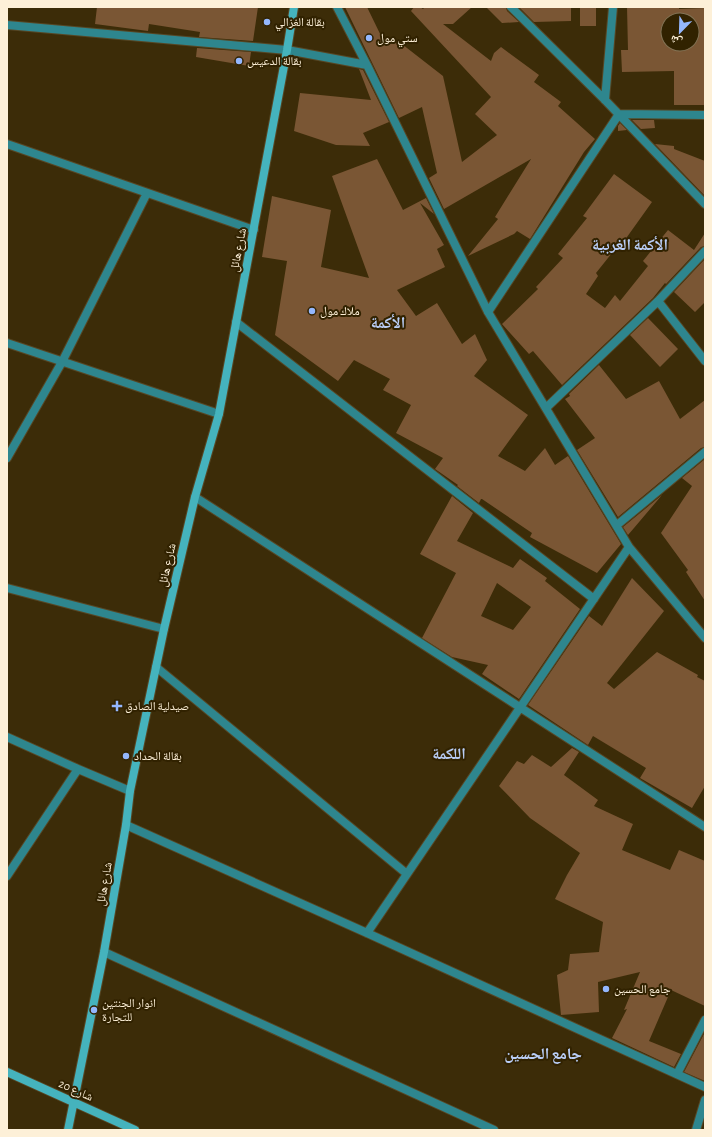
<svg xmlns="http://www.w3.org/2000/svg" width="712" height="1137" viewBox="0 0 712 1137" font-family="'Alegreya Sans','Noto Naskh Arabic',sans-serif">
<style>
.building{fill:#7a5634;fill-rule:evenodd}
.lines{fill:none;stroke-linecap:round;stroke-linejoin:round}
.street-casing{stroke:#574725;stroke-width:10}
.secondary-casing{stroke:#574725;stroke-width:10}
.street{stroke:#2e868e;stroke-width:8}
.secondary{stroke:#45b3bd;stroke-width:8}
.poi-dot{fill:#94b7fd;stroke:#312200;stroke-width:1.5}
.labels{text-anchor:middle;stroke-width:4;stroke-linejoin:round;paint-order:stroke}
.poi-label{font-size:12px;fill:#fdf0d8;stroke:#312200;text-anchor:start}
.street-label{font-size:12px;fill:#fdf0d8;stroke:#312200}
.district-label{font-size:16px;font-weight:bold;fill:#b9cdf5;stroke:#312200}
</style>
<rect width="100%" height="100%" fill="#3c2c08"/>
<!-- building -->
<path class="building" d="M 97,7 L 258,7 L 253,41 L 199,37 L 200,32 L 149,24 L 148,31 L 95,24 Z
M 345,7 L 367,7 L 384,42 L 398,41 L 443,76 L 462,162 L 497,135 L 475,114 L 491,97 L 411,11 L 414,7 L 420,7 L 423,9 L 425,7 L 472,7 L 453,24 L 443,24 L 491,61 L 494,53 L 501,47 L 539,75 L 534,82 L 561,102 L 558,106 L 595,139 L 584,152 L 530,239 L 517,231 L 514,234 L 468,256 L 498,219 L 495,217 L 531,159 L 444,209 L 429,178 L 437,173 L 422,107 L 399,118 Z
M 486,7 L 506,7 L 507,11 L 519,22 L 502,23 Z
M 519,7 L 571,7 L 571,21 L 534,22 Z
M 580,7 L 596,7 L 596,26 L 580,26 Z
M 627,7 L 679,7 L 679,9 L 705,8 L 705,105 L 674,105 L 674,71 L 622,72 L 621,50 L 628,50 ZM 668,20 L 692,20 L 692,44 L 668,44 Z
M 197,48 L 251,52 L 249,66 L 196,57 Z
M 359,69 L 363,70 L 389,122 L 363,133 L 370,146 L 336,145 L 294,131 L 300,93 L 371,100 Z
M 632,120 L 654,120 L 655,128 L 641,129 Z
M 620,123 L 627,130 L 618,131 L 618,126 Z
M 655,144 L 674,146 L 674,149 L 705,161 L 705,196 Z
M 377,159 L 403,210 L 426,198 L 434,214 L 420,203 L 444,245 L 437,249 L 445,267 L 397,290 L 416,316 L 437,303 L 462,344 L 475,334 L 487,360 L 474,376 L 528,415 L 498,456 L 525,471 L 545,448 L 555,465 L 568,456 L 621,544 L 597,573 L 530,537 L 532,533 L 482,499 L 481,499 L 479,503 L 457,486 L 458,485 L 435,469 L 443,458 L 396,433 L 411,405 L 383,390 L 390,379 L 354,360 L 338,381 L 275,335 L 287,261 L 262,257 L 272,196 L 331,210 L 321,267 L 369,278 L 332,176 Z
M 614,174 L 652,202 L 622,244 L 620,243 L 596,273 L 598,276 L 586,294 L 605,308 L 615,295 L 620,301 L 648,266 L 643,261 L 668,230 L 694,250 L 705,233 L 705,246 L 701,247 L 666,284 L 665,283 L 653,298 L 562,385 L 533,351 L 529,354 L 502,324 L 538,289 L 536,287 L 563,258 L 558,254 L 587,218 L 583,216 Z
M 705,259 L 705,302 L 695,312 L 674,292 Z
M 648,318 L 678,349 L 660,367 L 630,335 Z
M 599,365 L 626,399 L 659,381 L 680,419 L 705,400 L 705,447 L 701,448 L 618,517 L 577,450 L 595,438 L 565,399 L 570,396 L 569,394 Z
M 705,459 L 705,601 L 686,572 L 688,570 L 661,533 L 692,486 L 682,478 Z
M 662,495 L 634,528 L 628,535 L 623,527 Z
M 452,496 L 473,513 L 457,541 L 513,568 L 520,559 L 547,578 L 545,581 L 580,609 L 519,699 L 482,674 L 488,665 L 452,657 L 422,638 L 456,573 L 420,554 ZM 497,583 L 531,607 L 513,630 L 481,616 Z
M 632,578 L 664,611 L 607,683 L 614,689 L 657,652 L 698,675 L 697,677 L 705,681 L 705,786 L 692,808 L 640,778 L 646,768 L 593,736 L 588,745 L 528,705 L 589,616 L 602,626 Z
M 572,748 L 579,752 L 564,775 L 598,800 L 594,806 L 633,824 L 622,850 L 670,870 L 679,850 L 705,861 L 705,1006 L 671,990 L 649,1041 L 681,1054 L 674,1067 L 612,1038 L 627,1009 L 624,1010 L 640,972 L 598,982 L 599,1012 L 561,1015 L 557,975 L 568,970 L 570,954 L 599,952 L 603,922 L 555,899 L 567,875 L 580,853 L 530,818 L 499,786 L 517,761 L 524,764 L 532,755 L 551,767 Z
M 705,1032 L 705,1081 L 684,1072 Z"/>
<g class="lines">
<!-- street casing -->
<g class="street-casing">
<path id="street" d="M 337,7 L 367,65
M 511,7 L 605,100 L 705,204
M 7,25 L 287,50 L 367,65 L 488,312 L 629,547 L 705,638
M 605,100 L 613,7
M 7,144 L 254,230
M 658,301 L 705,361
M 488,312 L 619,114 L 705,115
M 236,322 L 594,599
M 7,343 L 219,414
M 546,408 L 658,301 L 705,251
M 7,458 L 62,362 L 147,193
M 195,497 L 705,827
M 617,525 L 705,452
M 7,588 L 164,629
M 156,667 L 407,874
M 7,737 L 78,769 L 130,791
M 126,825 L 367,933 L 705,1087
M 7,876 L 78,769
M 367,933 L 629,547
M 104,952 L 494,1130
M 677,1074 L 705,1020
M 696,1130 L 705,1100"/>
</g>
<!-- secondary casing -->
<g class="secondary-casing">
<path id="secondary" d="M 7,1072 L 135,1130
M 68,1130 L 104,952 L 126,825 L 130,791 L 164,629 L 195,497 L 219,414 L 287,50 L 294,7"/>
</g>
<!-- street -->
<use href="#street" class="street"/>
<!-- secondary -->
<use href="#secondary" class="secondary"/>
</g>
<!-- markers -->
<g class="poi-dot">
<circle cx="267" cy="22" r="4"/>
<circle cx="369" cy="38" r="4"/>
<circle cx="239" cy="61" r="4"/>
<circle cx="312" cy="311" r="4"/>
<path d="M115 700h4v4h4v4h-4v4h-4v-4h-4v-4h4z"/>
<circle cx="126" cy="756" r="4"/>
<circle cx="606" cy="989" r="4"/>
<circle cx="94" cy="1010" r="4"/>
</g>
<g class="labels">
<!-- poi labels -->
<g class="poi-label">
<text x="275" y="26">بقالة الغزالي</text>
<text x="377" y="42">ستي مول</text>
<text x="247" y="65">بقالة الدعيس</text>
<text x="320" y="315">ملاك مول</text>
<text x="125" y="710">صيدلية الصادق</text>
<text x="134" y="760">بقالة الحداد</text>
<text x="614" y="993">جامع الحسين</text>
<text x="102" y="1007">انوار الجنتين<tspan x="102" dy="14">للتجارة</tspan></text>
</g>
<!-- street labels -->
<g class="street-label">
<text transform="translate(238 250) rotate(-79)" y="4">شارع هائل</text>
<text transform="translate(167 565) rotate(-77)" y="4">شارع هائل</text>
<text transform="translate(104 884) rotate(-80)" y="4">شارع هائل</text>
<text transform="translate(76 1090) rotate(24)" y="4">شارع 20</text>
</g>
<!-- district labels -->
<g class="district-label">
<text x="630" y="250">الأكمة الغربية</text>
<text x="388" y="328">الأكمة</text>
<text x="449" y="759">اللكمة</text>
<text x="543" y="1059">جامع الحسين</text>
</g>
</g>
<!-- border -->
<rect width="712" height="1137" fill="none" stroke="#fdf0d8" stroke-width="16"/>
<!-- north arrow -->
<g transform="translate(680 32) rotate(203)"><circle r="19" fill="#312200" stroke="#837456"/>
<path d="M0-3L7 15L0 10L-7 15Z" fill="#94b7fd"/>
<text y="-6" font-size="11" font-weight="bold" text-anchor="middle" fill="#fdf0d8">ش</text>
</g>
</svg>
